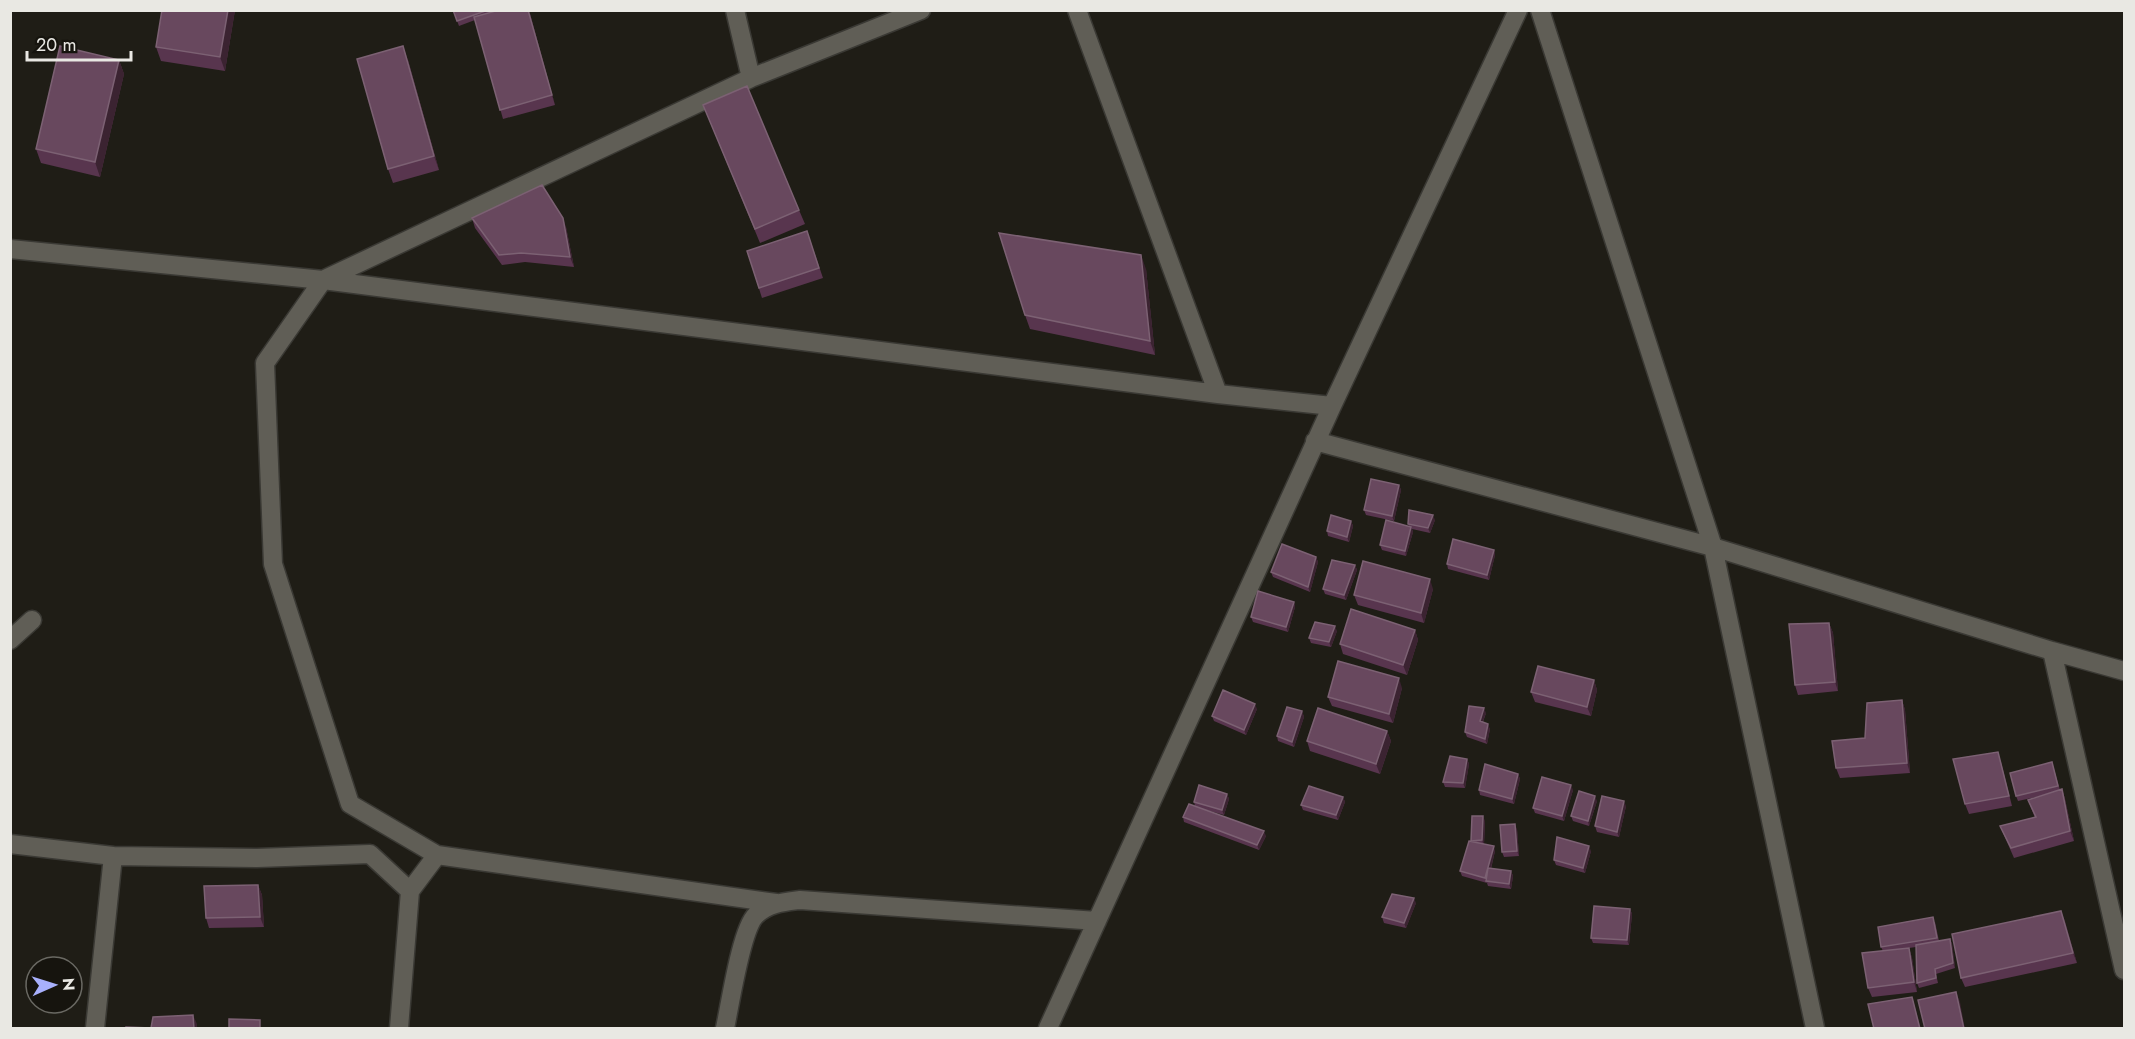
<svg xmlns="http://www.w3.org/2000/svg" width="2135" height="1039" viewBox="0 0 2135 1039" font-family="Jost,sans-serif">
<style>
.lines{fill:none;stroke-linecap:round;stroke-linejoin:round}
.minor-casing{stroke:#3a3934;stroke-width:21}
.minor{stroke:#605e56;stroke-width:18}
.wall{fill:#58354e}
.shaded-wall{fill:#3b2331}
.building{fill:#68485e;stroke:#7c6173;stroke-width:1.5}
</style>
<rect width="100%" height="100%" fill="#1f1d16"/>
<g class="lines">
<!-- minor casing -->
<g class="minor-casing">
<path id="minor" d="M 735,10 L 751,78
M 1077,10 L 1218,394
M 1540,10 L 1713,547 L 1815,1028
M 10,249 L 323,280 L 1218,394 L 1332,406
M 1315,441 L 1713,547 L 2052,651 L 2124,671
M 10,640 L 32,620
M 2052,651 L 2124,970
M 10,844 L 113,856
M 776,903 L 437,855 L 350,804 L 273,564 L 265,363 L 323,280 L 751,78 L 921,10
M 95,1028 L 113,856 L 257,858 L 370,854 L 410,891
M 399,1028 L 410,891 L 437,855
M 725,1028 C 730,1006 741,929 756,915 C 769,903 784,902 800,900 L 1097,921
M 1048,1028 L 1332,406 L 1518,10"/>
</g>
<!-- minor -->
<use href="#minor" class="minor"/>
</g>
<!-- wall -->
<path class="wall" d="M 162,10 L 235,10 L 225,71 L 161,61 L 156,47 Z
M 453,10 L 529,10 L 555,105 L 503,119 L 475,20 L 459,26 Z
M 119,60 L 124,74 L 100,177 L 41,163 L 36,149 Z
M 408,60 L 439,170 L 393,183 L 388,169 Z
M 703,105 L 799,210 L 805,224 L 760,243 Z
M 472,218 L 566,227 L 574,267 L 525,262 L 502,265 L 475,228 Z
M 807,231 L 823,278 L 762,298 L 747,251 Z
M 1146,269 L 1155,355 L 1030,329 L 1025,315 Z
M 1399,485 L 1401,490 L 1394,521 L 1366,515 L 1364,510 Z
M 1435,520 L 1430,533 L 1412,529 L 1413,532 L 1406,556 L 1382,550 L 1380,545 L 1409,526 L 1408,524 Z
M 1351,521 L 1353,526 L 1349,542 L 1328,536 L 1327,531 Z
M 1494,550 L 1495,555 L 1489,580 L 1448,569 L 1447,564 Z
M 1316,557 L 1318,562 L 1310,592 L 1273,577 L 1271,572 Z
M 1355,565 L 1357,570 L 1346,600 L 1325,594 L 1323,589 Z
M 1433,589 L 1424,623 L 1358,605 L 1354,595 Z
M 1294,602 L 1295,607 L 1288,632 L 1253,622 L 1251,617 Z
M 1829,623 L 1833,633 L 1838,691 L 1798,695 L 1795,685 Z
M 1415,630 L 1418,640 L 1407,675 L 1343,654 L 1340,644 Z
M 1337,631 L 1331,647 L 1311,643 L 1309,638 Z
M 1594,680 L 1597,690 L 1591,716 L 1535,702 L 1531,692 Z
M 1402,688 L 1393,723 L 1332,706 L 1328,697 Z
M 1902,700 L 1905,710 L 1910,773 L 1840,778 L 1836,768 Z
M 1257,709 L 1246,735 L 1214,721 L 1212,716 Z
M 1302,711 L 1304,717 L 1294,747 L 1278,741 L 1277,736 Z
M 1486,713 L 1483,722 L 1490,729 L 1487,744 L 1467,737 L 1465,732 Z
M 1387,731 L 1391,741 L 1380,774 L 1310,751 L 1307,741 Z
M 1467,759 L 1469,764 L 1465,788 L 1445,787 L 1443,782 Z
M 2001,762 L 2012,806 L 1969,814 L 1965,804 Z
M 2052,762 L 2060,790 L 2062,789 L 2065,799 L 2074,841 L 2014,858 L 2000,826 L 2035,818 L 2028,800 L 2045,795 L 2018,801 L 2016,796 Z
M 1518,774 L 1520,779 L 1514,804 L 1480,795 L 1479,790 Z
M 1573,790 L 1564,821 L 1535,813 L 1533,808 Z
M 1227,794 L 1229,799 L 1224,815 L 1206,810 L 1266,836 L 1259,850 L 1184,822 L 1183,817 L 1195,806 L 1194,802 Z
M 1343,797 L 1345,802 L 1338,820 L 1303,810 L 1301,805 Z
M 1597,801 L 1589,826 L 1573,821 L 1571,816 Z
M 1626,806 L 1619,837 L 1597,832 L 1595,826 Z
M 1485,821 L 1484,844 L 1495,851 L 1491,869 L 1511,871 L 1513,876 L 1511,889 L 1488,886 L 1487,883 L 1462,876 L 1460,871 L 1472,842 Z
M 1517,829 L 1519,856 L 1504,857 L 1502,852 Z
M 1591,851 L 1585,873 L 1556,865 L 1554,860 Z
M 258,885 L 262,895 L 264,927 L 209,928 L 206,918 Z
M 1416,903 L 1406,928 L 1384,923 L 1382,917 Z
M 1630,909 L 1632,914 L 1629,945 L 1593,943 L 1591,938 Z
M 2061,911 L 2077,963 L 1965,987 L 1961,978 Z
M 1935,922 L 1939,941 L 1950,939 L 1952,944 L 1955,968 L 1936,974 L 1938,983 L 1919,988 L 1917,983 L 1916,947 L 1902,949 L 1909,948 L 1912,958 L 1917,992 L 1872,997 L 1868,988 L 1883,951 L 1881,947 Z"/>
<!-- shaded-wall -->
<path class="shaded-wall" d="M 228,10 L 235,10 L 225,71 L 220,57 Z
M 528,10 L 529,10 L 555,105 L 552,95 Z
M 403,46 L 408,60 L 439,170 L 434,156 Z
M 119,60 L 124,74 L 100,177 L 95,162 Z
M 563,218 L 566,227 L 574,267 L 570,257 Z
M 1141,255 L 1146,269 L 1155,355 L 1150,341 Z
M 1399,485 L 1401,490 L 1394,521 L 1392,516 Z
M 1433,515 L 1435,520 L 1430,533 L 1428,528 Z
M 1351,521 L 1353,526 L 1349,542 L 1347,537 Z
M 1411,527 L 1413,532 L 1406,556 L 1405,551 Z
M 1494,550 L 1495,555 L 1489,580 L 1487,575 Z
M 1316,557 L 1318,562 L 1310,592 L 1308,587 Z
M 1355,565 L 1357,570 L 1346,600 L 1344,595 Z
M 1430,579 L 1433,589 L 1424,623 L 1421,613 Z
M 1294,602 L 1295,607 L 1288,632 L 1286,627 Z
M 1829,623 L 1833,633 L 1838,691 L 1835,682 Z
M 1335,626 L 1337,631 L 1331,647 L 1329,642 Z
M 1415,630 L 1418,640 L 1407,675 L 1403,665 Z
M 1399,678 L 1402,688 L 1393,723 L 1389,714 Z
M 1594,680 L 1597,690 L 1591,716 L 1587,707 Z
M 1902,700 L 1905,710 L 1910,773 L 1907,763 Z
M 1255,704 L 1257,709 L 1246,735 L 1244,730 Z
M 1484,708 L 1486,713 L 1481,726 L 1480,721 Z
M 1302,711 L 1304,717 L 1294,747 L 1292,742 Z
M 1488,724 L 1490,729 L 1487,744 L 1485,739 Z
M 1387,731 L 1391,741 L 1380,774 L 1376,764 Z
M 1467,759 L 1469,764 L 1465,788 L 1463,783 Z
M 1518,774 L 1520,779 L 1514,804 L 1512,799 Z
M 1571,785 L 1573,790 L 1564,821 L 1562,816 Z
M 2062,789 L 2065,799 L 2074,841 L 2070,831 Z
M 1227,794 L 1229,799 L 1224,815 L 1222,810 Z
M 1595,796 L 1597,801 L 1589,826 L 1588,821 Z
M 1343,797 L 1345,802 L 1338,820 L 1336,815 Z
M 1624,801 L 1626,806 L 1619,837 L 1617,832 Z
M 1483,816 L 1485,821 L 1484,845 L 1482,840 Z
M 1515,824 L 1517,829 L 1519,856 L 1517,851 Z
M 1264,831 L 1266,836 L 1259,850 L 1257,845 Z
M 1494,846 L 1495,851 L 1487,883 L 1485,878 Z
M 1589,846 L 1591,851 L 1585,873 L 1583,868 Z
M 1511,871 L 1513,876 L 1511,889 L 1509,884 Z
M 258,885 L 262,895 L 264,927 L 260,917 Z
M 1414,898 L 1416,903 L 1406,928 L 1404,923 Z
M 1630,909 L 1632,914 L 1629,945 L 1627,940 Z
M 2061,911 L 2065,921 L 2077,963 L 2073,953 Z
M 1950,939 L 1952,944 L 1955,968 L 1953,963 Z
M 1909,948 L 1912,958 L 1917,992 L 1914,982 Z
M 1956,992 L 1960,1002 L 1965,1029 L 1964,1029 Z
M 1912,997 L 1915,1007 L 1921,1029 L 1920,1029 Z
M 193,1015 L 197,1024 L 197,1029 L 194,1029 Z"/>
<!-- building -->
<path class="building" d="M 162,10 L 228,10 L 220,57 L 156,47 Z
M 453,10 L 488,10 L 457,21 Z
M 499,10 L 528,10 L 552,95 L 500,110 L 474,17 Z
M 60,46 L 119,60 L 95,162 L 36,149 Z
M 403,46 L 434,156 L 388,169 L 357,59 Z
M 747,86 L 799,210 L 755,229 L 703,105 Z
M 542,185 L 563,218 L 570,257 L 521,253 L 499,255 L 472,218 Z
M 807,231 L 819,268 L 759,288 L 747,251 Z
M 999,233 L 1141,255 L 1150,341 L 1025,315 Z
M 1371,479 L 1399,485 L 1392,516 L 1364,510 Z
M 1409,510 L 1433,515 L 1428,528 L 1408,524 Z
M 1331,515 L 1351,521 L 1347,537 L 1327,531 Z
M 1386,520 L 1411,527 L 1405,551 L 1380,545 Z
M 1453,539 L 1494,550 L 1487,575 L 1447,564 Z
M 1282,544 L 1316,557 L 1308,587 L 1271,572 Z
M 1332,560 L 1355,565 L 1344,595 L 1323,589 Z
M 1363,561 L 1430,579 L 1421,613 L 1354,595 Z
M 1258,591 L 1294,602 L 1286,627 L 1251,617 Z
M 1351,609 L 1415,630 L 1403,665 L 1340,644 Z
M 1315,622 L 1335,626 L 1329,642 L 1309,638 Z
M 1829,623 L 1835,682 L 1795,685 L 1789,624 Z
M 1338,661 L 1399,678 L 1389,714 L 1328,697 Z
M 1538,666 L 1594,680 L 1587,707 L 1531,692 Z
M 1223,690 L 1255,704 L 1244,730 L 1212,716 Z
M 1902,700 L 1907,763 L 1836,768 L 1832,741 L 1865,738 L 1867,703 Z
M 1469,706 L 1484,708 L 1480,721 L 1488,724 L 1485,739 L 1465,732 Z
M 1287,707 L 1302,711 L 1292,742 L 1277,736 Z
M 1318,708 L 1387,731 L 1376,764 L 1307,741 Z
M 1998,752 L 2009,796 L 1965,804 L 1953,759 Z
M 1450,756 L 1467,759 L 1463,783 L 1443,782 Z
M 2052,762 L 2058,786 L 2016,796 L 2010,773 Z
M 1485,764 L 1518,774 L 1512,799 L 1479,790 Z
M 1542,777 L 1571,785 L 1562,816 L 1533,808 Z
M 1199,785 L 1227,794 L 1222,810 L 1194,802 Z
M 1309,786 L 1343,797 L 1336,815 L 1301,805 Z
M 2062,789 L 2070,831 L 2011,848 L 2000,826 L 2036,817 L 2028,800 Z
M 1579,791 L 1595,796 L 1588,821 L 1571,816 Z
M 1602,796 L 1624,801 L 1617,832 L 1595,826 Z
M 1189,804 L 1264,831 L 1257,845 L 1183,817 Z
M 1472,816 L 1483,816 L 1482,840 L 1471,841 Z
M 1515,824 L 1517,851 L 1502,852 L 1500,825 Z
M 1557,837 L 1589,846 L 1583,868 L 1554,860 Z
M 1469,841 L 1494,846 L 1485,878 L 1460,871 Z
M 1488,868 L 1511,871 L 1509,884 L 1486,881 Z
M 258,885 L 260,917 L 206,918 L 204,886 Z
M 1392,894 L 1414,898 L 1404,923 L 1382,917 Z
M 1594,906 L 1630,909 L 1627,940 L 1591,938 Z
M 2061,911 L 2073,953 L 1961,978 L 1952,934 Z
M 1933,917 L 1937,938 L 1881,947 L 1878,927 Z
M 1950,939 L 1953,963 L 1935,969 L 1936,978 L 1917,983 L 1916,945 Z
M 1909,948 L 1914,982 L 1868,988 L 1862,953 Z
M 1956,992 L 1964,1029 L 1925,1029 L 1918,1000 Z
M 1912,997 L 1920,1029 L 1874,1029 L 1868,1004 Z
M 193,1015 L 194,1029 L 126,1029 L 126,1027 L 151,1028 L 153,1017 Z
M 229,1019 L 260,1020 L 260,1029 L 229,1029 Z"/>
<!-- border -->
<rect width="2135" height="1039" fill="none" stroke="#e9e8e3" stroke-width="24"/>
<!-- north arrow -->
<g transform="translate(54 985) rotate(87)"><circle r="28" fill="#16140e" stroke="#6a6963" stroke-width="1.5"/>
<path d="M0-4.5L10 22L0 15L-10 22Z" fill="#a8b0fc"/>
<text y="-9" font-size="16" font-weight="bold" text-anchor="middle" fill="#e9e8e3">N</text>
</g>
<!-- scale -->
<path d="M27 51v9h104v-9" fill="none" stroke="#e9e8e3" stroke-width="3"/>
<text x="36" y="51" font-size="18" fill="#e9e8e3" stroke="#16140e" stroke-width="4.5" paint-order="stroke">20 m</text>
</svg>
